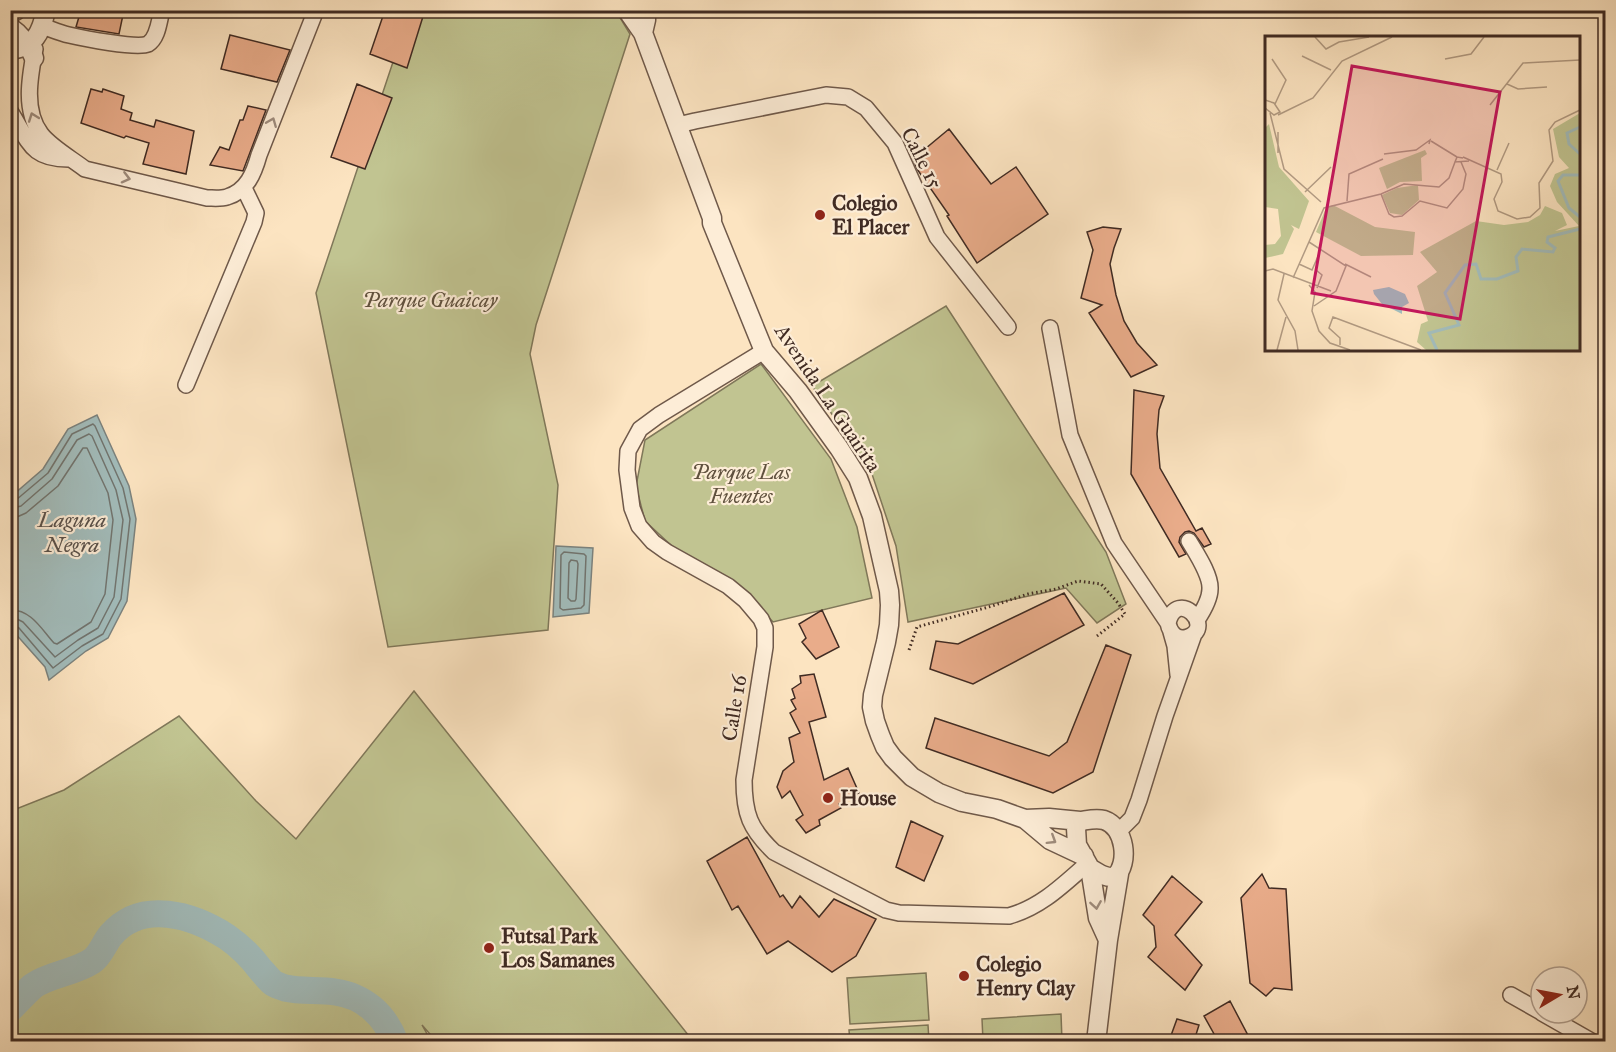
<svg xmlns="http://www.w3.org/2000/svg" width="1616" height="1052" viewBox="0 0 1616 1052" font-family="'IM FELL Great Primer',serif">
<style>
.green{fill:#c1c491;stroke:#80785a;stroke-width:1.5}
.water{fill:#a2bcbb;stroke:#7b827e;stroke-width:1.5}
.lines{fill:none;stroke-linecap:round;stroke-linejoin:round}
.shore{stroke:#71746f;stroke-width:1.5}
.river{stroke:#a2bcbb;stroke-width:27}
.building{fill:#e9ac8a;stroke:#402b23;stroke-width:1.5}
.minor-casing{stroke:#6f594a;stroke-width:18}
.tertiary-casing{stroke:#6f594a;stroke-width:21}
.path{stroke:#402b23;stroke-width:3;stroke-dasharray:1.5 3;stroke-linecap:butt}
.minor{stroke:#fdedd7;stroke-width:15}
.tertiary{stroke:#fdedd7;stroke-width:18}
.oneway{stroke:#9e8c7d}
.poi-dot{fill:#8f2418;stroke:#fdedd7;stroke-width:2}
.labels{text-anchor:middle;stroke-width:4.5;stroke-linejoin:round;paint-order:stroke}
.street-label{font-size:21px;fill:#402b23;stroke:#fdedd7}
.poi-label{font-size:21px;font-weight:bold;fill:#402b23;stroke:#fdedd7;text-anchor:start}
.park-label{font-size:21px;font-style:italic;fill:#60513e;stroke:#fdedd7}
.water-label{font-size:22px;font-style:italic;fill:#584f49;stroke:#fdedd7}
.inset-river{fill:none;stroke:#a2bcbb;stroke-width:3}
.inset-road{fill:none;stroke:#b19a82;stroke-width:1.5}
.view{fill:#c2185b;fill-opacity:0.15;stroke:#c2185b;stroke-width:3}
.inset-edge{fill:none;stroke:#402b23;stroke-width:3}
</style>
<rect width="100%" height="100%" fill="#fce4c1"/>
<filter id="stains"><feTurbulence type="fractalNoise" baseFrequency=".00333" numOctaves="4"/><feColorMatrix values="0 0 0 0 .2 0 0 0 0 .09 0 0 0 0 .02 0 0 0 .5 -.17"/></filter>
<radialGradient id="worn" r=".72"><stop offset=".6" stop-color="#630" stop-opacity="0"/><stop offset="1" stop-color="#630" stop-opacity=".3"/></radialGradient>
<!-- green -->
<path class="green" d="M 410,11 L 616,11 L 630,34 L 536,325 L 530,354 L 558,485 L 548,630 L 388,647 L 316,293 Z
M 946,306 L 1106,552 L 1126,604 L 1097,623 L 1066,588 L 908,622 L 896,546 L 870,468 L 812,386 Z
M 761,364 L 831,459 L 857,527 L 872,598 L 773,622 L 742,588 L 673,547 L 645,521 L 636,486 L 645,440 Z
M 414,691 L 693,1041 L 436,1041 L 422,1025 L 431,1041 L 11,1041 L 11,811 L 64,790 L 179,716 L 256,801 L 296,839 Z
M 926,973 L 929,1020 L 850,1024 L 847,978 Z
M 1061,1014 L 1062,1041 L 983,1041 L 982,1019 Z
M 928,1025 L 929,1041 L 850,1041 L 849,1030 Z"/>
<!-- water -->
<path class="water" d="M 97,415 L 129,486 L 136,519 L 127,601 L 108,638 L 86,651 L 49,680 L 45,667 L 14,632 L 11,633 L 11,500 L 13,495 L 43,469 L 68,429 Z
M 556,546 L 593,548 L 589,613 L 553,617 Z"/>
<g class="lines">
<!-- shore -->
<path class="shore" d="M 10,501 L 16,500 L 48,473 L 72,434 L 93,424 L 95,426 L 123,488 L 130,519 L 121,599 L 103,634 L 82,646 L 53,668 L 19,628 L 15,626 L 10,627
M 10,509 L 21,506 L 52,479 L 77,440 L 89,434 L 92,436 L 116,490 L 123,520 L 114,597 L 98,628 L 78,640 L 55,657 L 23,622 L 17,619 L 10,619
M 10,518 L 17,517 L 26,513 L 58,486 L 83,448 L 87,448 L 108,493 L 113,520 L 105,594 L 91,622 L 57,644 L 54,643 C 42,630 31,609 10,610
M 564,552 L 584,554 L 586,556 L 584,605 L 581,608 L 563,610 L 560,608 L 561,555 Z
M 571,560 L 577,561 L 578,564 L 576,599 L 575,601 L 571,601 L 568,598 L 569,563 Z"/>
<!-- river -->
<path class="river" d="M 10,1009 C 18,1001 25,993 33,986 C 50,974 74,973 92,961 C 101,955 104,943 111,935 C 142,899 193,915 227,937 C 240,946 251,957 260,969 C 264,973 268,979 273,983 C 276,985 282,987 285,988 C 302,992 319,989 335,992 C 364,996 385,1015 395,1042"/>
</g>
<!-- building -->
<path class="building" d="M 81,10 L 124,10 L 119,34 L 76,27 Z
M 385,10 L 425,10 L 407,68 L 370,54 Z
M 230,35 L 290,50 L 277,82 L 221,69 Z
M 357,84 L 392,98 L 365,169 L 331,157 Z
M 91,89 L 102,92 L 103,89 L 124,96 L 121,109 L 132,113 L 130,120 L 154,127 L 156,120 L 194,131 L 186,174 L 143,164 L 149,143 L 126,136 L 124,138 L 81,123 Z
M 248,106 L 266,110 L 243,171 L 210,165 L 220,147 L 229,150 L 240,120 L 243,120 Z
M 949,129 L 991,184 L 1016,167 L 1048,214 L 977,263 L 947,216 L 949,215 L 917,169 L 913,159 Z
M 1103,227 L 1121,229 L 1114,248 L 1110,264 L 1116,295 L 1124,321 L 1137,343 L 1157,365 L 1131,377 L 1089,313 L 1102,305 L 1081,298 L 1093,250 L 1087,232 Z
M 1134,390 L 1164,396 L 1159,410 L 1157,434 L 1160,468 L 1196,531 L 1202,528 L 1211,544 L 1204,547 L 1194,533 L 1189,531 L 1185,532 L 1180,537 L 1179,542 L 1186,554 L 1179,557 L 1131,474 Z
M 1064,593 L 1084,625 L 973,684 L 930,669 L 936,641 L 958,644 Z
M 822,610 L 839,647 L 816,659 L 802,642 L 806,638 L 799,624 Z
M 1106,645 L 1131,655 L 1093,772 L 1053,793 L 926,748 L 935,718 L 1049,756 L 1067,742 Z
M 814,674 L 826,717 L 809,722 L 824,780 L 848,768 L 859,793 L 839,804 L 841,808 L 819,820 L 820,825 L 806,833 L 796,820 L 803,815 L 790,791 L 782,798 L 777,787 L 783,771 L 794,762 L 789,738 L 800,733 L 790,713 L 796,709 L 791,700 L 795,698 L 792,689 L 801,683 L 800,676 Z
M 911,821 L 943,836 L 924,881 L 896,867 Z
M 747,837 L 780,897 L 783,895 L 792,908 L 800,896 L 819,917 L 834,899 L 876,919 L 856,956 L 832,972 L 788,941 L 767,954 L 738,906 L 732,910 L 707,861 Z
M 1262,874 L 1269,888 L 1286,889 L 1292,990 L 1274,988 L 1266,996 L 1250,983 L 1241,898 Z
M 1172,876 L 1202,902 L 1175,935 L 1202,965 L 1185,990 L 1148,957 L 1156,947 L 1154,926 L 1143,915 Z
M 1230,1001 L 1251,1041 L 1218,1041 L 1204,1016 Z
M 1177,1019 L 1199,1025 L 1194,1041 L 1169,1041 Z"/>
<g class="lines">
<!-- minor casing -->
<g class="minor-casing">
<path id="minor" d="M 42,26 C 51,29 60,33 69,35 C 82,38 137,49 148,44 C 158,38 159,21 162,10
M 35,49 C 30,76 23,110 41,134 C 51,147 72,159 85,169 L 207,198 C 213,198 221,199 227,197 C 247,191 254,173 259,155 L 316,10
M 10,111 C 29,141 30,160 71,159
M 678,125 L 695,121 L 826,95 L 848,97 L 866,108 L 895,143 L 937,237 L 1008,327
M 1050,328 L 1070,435 L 1114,543 L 1168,623 C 1170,633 1177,641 1188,637 C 1216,627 1177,587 1168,623
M 764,351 L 659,415 L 640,429 L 628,451 L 627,470 L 632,508 L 639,526 L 653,542 L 667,552 L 728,586 L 745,600 L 761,619 L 765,628 L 765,647 L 744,780 C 744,814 750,829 774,852 L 886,910 L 899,913 L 1009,916 C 1041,907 1063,885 1088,863
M 186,385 L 254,222 L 256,213 L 244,188
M 1189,541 C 1196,553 1211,575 1210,589 C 1210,599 1203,611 1197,620
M 1171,632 L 1175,646 L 1178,675
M 1118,832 L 1132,818 L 1139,800 L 1165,716 L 1194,634
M 1511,995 L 1541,1012
M 1542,1013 L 1593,1042"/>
</g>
<!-- tertiary casing -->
<g class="tertiary-casing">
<path id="tertiary" d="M 627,10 L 643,33 L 712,218 L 712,223 L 764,351 L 798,391 L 839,448 L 858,478 L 872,516 L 889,591 L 890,605 L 889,625 L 886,642 L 873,695 L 872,707 L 875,721 L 880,735 L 885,747 L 893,758 L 912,777 L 939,793 L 962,802 L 997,809 L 1025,819 L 1050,840 L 1084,856
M 10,14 L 17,10
M 10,27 C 22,35 29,45 34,58
M 643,33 L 646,20 L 646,10
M 10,50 C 35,47 41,33 46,10
M 1025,819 L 1049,818 L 1080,821
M 1090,868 C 1098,873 1105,878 1115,877 C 1130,863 1125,827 1104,820 C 1096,818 1088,820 1080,821 L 1076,828 L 1077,845 L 1090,868 L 1098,918 L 1108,940
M 1096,1042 L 1108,940 L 1119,874"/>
</g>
<!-- path -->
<path class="path" d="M 909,650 L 917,627 L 992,606 L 1028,594 L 1056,589 L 1078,581 L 1101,584 L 1118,603 L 1125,614 L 1097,636"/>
<!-- minor -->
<use href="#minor" class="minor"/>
<!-- tertiary -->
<use href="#tertiary" class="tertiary"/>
</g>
<!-- one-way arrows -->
<defs><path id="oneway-chevron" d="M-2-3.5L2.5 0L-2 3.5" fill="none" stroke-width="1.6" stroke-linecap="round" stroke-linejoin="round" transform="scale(1.5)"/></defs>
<g class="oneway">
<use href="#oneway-chevron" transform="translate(33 117) rotate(-110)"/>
<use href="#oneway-chevron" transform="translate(272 122) rotate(-68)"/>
<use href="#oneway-chevron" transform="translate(126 178) rotate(14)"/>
<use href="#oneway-chevron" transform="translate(1052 840) rotate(32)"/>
<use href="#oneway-chevron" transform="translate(1096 905) rotate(81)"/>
</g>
<!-- markers -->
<g class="poi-dot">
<circle cx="820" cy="215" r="6"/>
<circle cx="828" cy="798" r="6"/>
<circle cx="489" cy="948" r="6"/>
<circle cx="964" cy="976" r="6"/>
</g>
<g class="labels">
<!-- street labels -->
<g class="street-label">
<text transform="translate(922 158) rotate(63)" y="7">Calle 15</text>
<text transform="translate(828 398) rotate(56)" y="7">Avenida La Guairita</text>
<text transform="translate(734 708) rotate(-81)" y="7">Calle 16</text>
</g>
<!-- poi labels -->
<g class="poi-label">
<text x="832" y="210">Colegio<tspan x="832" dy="24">El Placer</tspan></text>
<text x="840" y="805">House</text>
<text x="501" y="943">Futsal Park<tspan x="501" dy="24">Los Samanes</tspan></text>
<text x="976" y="971">Colegio<tspan x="976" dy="24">Henry Clay</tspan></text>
</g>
<!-- park labels -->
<g class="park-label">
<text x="430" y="307">Parque Guaicay</text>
<text x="741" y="479">Parque Las<tspan x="741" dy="24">Fuentes</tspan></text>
</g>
<!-- water labels -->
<g class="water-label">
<text x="72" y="527">Laguna<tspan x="72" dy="25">Negra</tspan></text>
</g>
</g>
<!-- overview -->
<g transform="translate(1265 36)">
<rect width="315" height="315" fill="#fce4c1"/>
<path d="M 315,77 L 315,314 L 161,314 L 152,306 L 156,288 L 163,285 L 152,250 L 172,236 L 155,216 L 211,185 L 239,189 L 263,186 L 275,179 L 280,170 L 297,177 L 302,189 L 290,195 L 314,190 L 292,166 L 285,150 L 290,138 L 304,132 L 294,121 L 288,93 ZM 4,88 L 14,131 L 44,165 L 34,193 L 26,189 L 29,193 L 18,218 L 0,222 L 0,209 L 10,208 L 16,200 L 13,173 L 0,171 L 0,92 ZM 160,114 L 162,118 L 156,122 L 157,145 L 135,146 L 122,153 L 114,132 ZM 153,149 L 154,164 L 137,179 L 125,177 L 117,159 L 132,152 ZM 68,169 L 110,191 L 150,196 L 148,219 L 96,220 L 51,196 L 61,172 Z" fill="#c1c491"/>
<path d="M 124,251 L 140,258 L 144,267 L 137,271 L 137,278 L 117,268 L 109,258 L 108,254 Z" fill="#a2bcbb"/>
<path class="inset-river" d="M 315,91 L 302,97 L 304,108 L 315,118M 315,139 L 298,139 L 293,145 L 304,172 L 315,181M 172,314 L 164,297 L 194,289 L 180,257 L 200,229 L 211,228 L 216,243 L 232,243 L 253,235 L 251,221 L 257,213 L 288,216 L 290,212 L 282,206 L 283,201 L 315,193"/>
<path class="inset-road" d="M 50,1 L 61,13 L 74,6 L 104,1M 37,20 L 66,34M 7,23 L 21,44 L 10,68M 180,23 L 206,18 L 219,1M 242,48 L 253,53 L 282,51M 0,64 L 9,67 L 15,76 L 9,79 L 0,72M 225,69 L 258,27 L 315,24M 5,77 L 19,133 L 56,166M 13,79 L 48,62 L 77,25 L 127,1M 166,105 L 192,121M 13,117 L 13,96M 119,118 L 151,114 L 165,104 L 164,108M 198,121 L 236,138 L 237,146 L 229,163 L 233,175 L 252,183 L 265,181 L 275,172 L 274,147 L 288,125 L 284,94 L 290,86 L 315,74M 198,122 L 192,121 L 190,126 L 204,125M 232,134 L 244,107M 40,156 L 66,131M 116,158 L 124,178 L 129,181 L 137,180 L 155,165 L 182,172 L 198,153 L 201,138 L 196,126M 82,165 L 84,138 L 118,123M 44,206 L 81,230 L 71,255 L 49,270M 34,228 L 47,234 L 54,218M 80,228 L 106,241M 51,234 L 57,239 L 52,252M 0,235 L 8,233 L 66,255M 19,238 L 13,264 L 30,295 L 33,314M 28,242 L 59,172 L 116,158 L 139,148 L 174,151 L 184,142 L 190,126M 44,249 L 50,256 L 47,275 L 54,295 L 65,307 L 85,314M 75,309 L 75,302 L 64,292 L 68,281 L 156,314M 12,314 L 21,281"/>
<path class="view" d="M 87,30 L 235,56 L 195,283 L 47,257 Z"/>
<rect width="315" height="315" class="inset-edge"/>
</g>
<!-- margin -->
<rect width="1616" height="1052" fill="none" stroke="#fce4c1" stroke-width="36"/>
<rect x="12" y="12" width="1592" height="1028" fill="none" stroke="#402b23" stroke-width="3"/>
<rect x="18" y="18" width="1580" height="1016" fill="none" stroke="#402b23" stroke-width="1.5"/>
<!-- north arrow -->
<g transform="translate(1559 995) rotate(80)"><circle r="28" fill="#fdedd7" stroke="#b19f8f" stroke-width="1.5"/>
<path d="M0-4.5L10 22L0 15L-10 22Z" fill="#8f2418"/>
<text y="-9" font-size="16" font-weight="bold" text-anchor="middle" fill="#402b23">N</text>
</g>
<rect width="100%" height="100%" filter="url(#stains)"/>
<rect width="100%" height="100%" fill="url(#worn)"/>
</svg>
